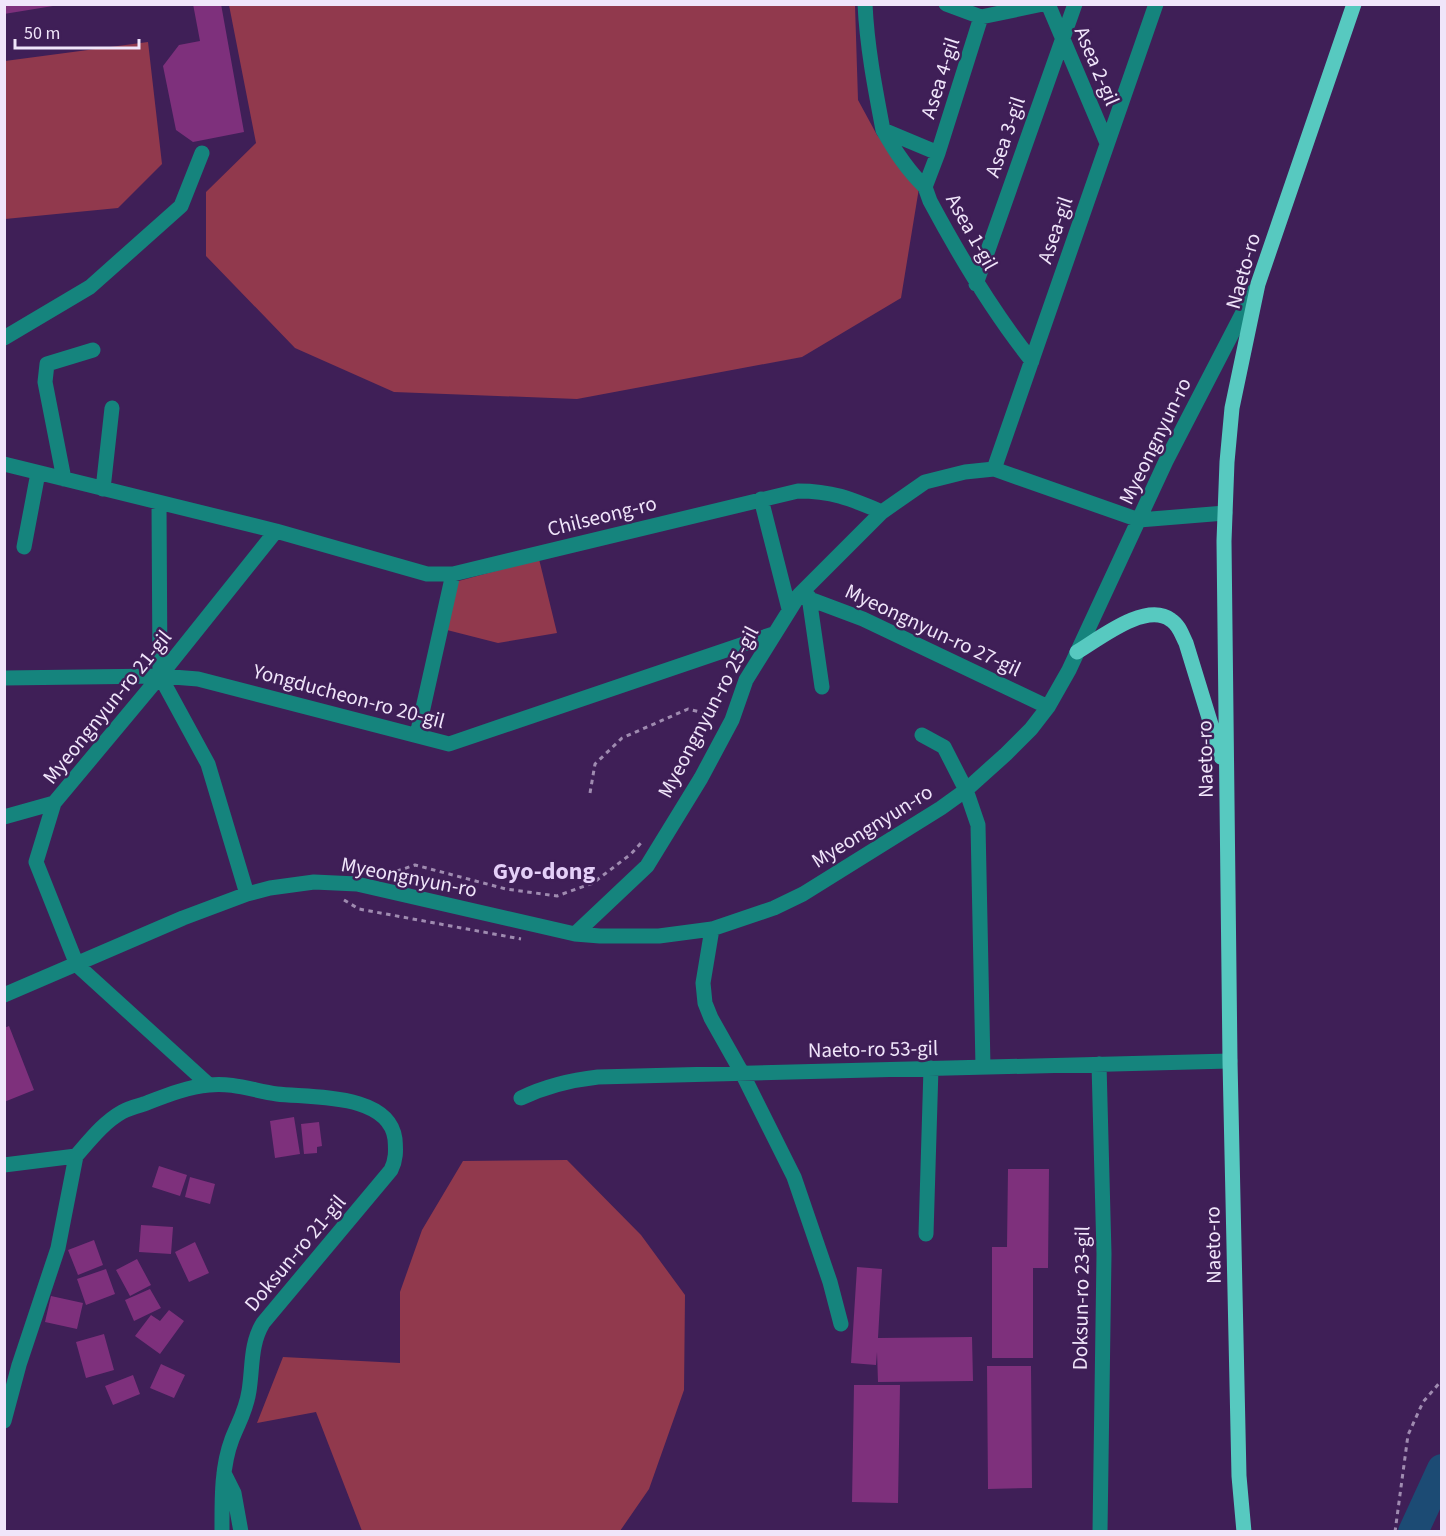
<svg xmlns="http://www.w3.org/2000/svg" width="1446" height="1536" viewBox="0 0 1446 1536" font-family="'Source Sans 3',sans-serif">
<style>
.green{fill:#91394d}
.lines{fill:none;stroke-linecap:round;stroke-linejoin:round}
.river{stroke:#1c4b74;stroke-width:30}
.building{fill:#7e307c}
.path{stroke:#9f8bb0;stroke-width:3;stroke-dasharray:4.5 4.5;stroke-linecap:butt}
.minor{stroke:#15847d;stroke-width:15}
.major{stroke:#57c9c0;stroke-width:15}
.labels{text-anchor:middle;stroke-width:5;stroke-linejoin:round;paint-order:stroke}
.street-label{font-size:21px;fill:#f0e5fa;stroke:#3f1f57}
.quarter-label{font-size:24px;font-weight:bold;fill:#e4cff8;stroke:#3f1f57}
</style>
<rect width="100%" height="100%" fill="#3f1f57"/>
<!-- green -->
<path class="green" d="M 229,5 L 855,5 L 858,100 L 877,135 L 919,188 L 901,298 L 802,357 L 577,399 L 394,392 L 295,348 L 206,256 L 206,192 L 256,143 Z
M 148,42 L 162,164 L 118,208 L 5,219 L 5,61 Z
M 539,559 L 557,633 L 498,643 L 447,630 L 455,582 Z
M 567,1160 L 641,1235 L 685,1295 L 684,1390 L 649,1489 L 620,1531 L 362,1531 L 316,1412 L 257,1423 L 283,1357 L 400,1363 L 400,1292 L 422,1230 L 463,1161 Z"/>
<g class="lines">
<!-- river -->
<path class="river" d="M 1413,1532 L 1442,1469"/>
</g>
<!-- building -->
<path class="building" d="M 4,4 L 53,4 L 53,6 L 4,14 Z
M 193,4 L 221,4 L 244,132 L 193,142 L 176,130 L 163,66 L 179,45 L 200,41 Z
M 9,1026 L 34,1090 L 4,1102 L 4,1028 Z
M 294,1117 L 300,1154 L 275,1158 L 270,1121 Z
M 319,1122 L 322,1146 L 317,1147 L 317,1153 L 304,1154 L 301,1124 Z
M 159,1166 L 187,1175 L 180,1196 L 152,1187 Z
M 1008,1169 L 1049,1169 L 1048,1268 L 1033,1268 L 1033,1358 L 992,1358 L 992,1247 L 1007,1247 Z
M 190,1177 L 215,1184 L 210,1204 L 185,1197 Z
M 141,1225 L 173,1227 L 171,1254 L 139,1252 Z
M 94,1240 L 103,1265 L 78,1275 L 68,1250 Z
M 195,1242 L 209,1273 L 189,1282 L 175,1252 Z
M 137,1259 L 151,1285 L 130,1296 L 116,1270 Z
M 857,1267 L 882,1269 L 878,1338 L 972,1337 L 973,1381 L 878,1382 L 877,1352 L 876,1365 L 851,1363 Z
M 106,1269 L 115,1294 L 86,1305 L 77,1279 Z
M 150,1289 L 161,1308 L 134,1321 L 125,1300 Z
M 51,1296 L 83,1303 L 77,1329 L 45,1322 Z
M 169,1310 L 184,1321 L 160,1354 L 135,1336 L 151,1315 L 160,1321 Z
M 104,1334 L 114,1370 L 86,1378 L 76,1342 Z
M 161,1364 L 185,1375 L 174,1398 L 150,1388 Z
M 987,1366 L 1031,1366 L 1032,1488 L 988,1489 Z
M 133,1375 L 140,1394 L 113,1405 L 105,1386 Z
M 854,1385 L 900,1385 L 898,1503 L 852,1502 Z"/>
<g class="lines">
<!-- path -->
<path class="path" d="M 590,793 L 595,764 L 622,738 L 688,709 L 716,716
M 388,874 L 415,865 L 506,889 L 557,896 L 593,883 L 631,854 L 641,843
M 344,900 L 359,909 L 521,939
M 1395,1532 L 1408,1435 L 1423,1402 L 1442,1380"/>
<!-- minor -->
<path class="minor" d="M 865,4 C 867,47 875,88 883,130 L 938,153
M 946,4 L 981,17 L 1043,4
M 1048,4 L 1107,143
M 981,17 L 938,153 L 925,187 L 930,201 C 960,257 992,311 1032,361
M 883,130 C 895,151 907,170 925,187
M 976,284 L 1075,4
M 4,338 L 90,287 L 181,206 L 202,153
M 4,464 L 276,531 L 427,574 L 453,574 L 798,491 C 833,491 851,499 882,512 L 925,482 L 965,472 L 994,469 L 1139,520 L 1225,513
M 994,469 L 1156,4
M 64,479 L 45,382 L 47,364 L 93,350
M 103,489 L 112,408
M 761,499 L 789,609
M 159,503 L 160,676 L 208,764 L 247,894
M 24,547 L 38,473
M 799,595 L 863,619 L 1048,707
M 809,597 L 822,687
M 4,678 L 160,676 L 198,679 L 449,744 L 773,634
M 417,735 L 453,574
M 922,735 L 944,747 L 966,790 L 978,825 L 983,1067
M 4,817 L 54,803
M 712,929 L 703,983 L 705,1003 L 711,1018 L 742,1073 L 794,1177 L 830,1282 L 841,1324
M 575,934 L 647,866 L 701,778 L 732,720 L 746,680 L 799,595 L 882,512
M 4,995 L 183,918 L 247,894 L 270,888 L 314,882 L 357,884 L 575,934 L 600,936 L 659,936 L 712,929 L 774,908 L 803,894 L 941,808 L 966,790 L 1006,754 L 1031,729 L 1048,707 L 1069,670 L 1166,461 L 1254,291
M 1099,1064 L 1104,1254 L 1100,1532
M 209,1085 L 77,965 L 36,862 L 54,803 L 160,676 L 276,531
M 521,1098 C 546,1086 571,1080 598,1077 L 1230,1061
M 4,1165 L 76,1156 C 90,1140 104,1122 122,1112 C 129,1108 137,1106 144,1104 C 165,1096 187,1087 209,1085 C 232,1082 255,1091 277,1094 C 312,1098 389,1093 395,1139 C 396,1151 396,1160 391,1170 L 263,1323 C 250,1345 253,1366 249,1391 C 246,1411 239,1421 232,1439 C 221,1468 222,1501 222,1532
M 926,1234 L 931,1068
M 4,1421 L 19,1365 L 58,1248 L 76,1156
M 224,1473 L 234,1493 L 241,1532"/>
<!-- major -->
<path class="major" d="M 1077,652 C 1099,639 1146,601 1171,620 C 1179,625 1182,635 1186,643 L 1221,757
M 1244,1532 L 1239,1476 L 1230,1061 L 1224,541 L 1227,462 L 1232,408 L 1258,284 L 1354,4"/>
</g>
<g class="labels">
<!-- street labels -->
<g class="street-label">
<text transform="translate(1097 66) rotate(67)" y="7">Asea 2-gil</text>
<text transform="translate(940 78) rotate(-72)" y="7">Asea 4-gil</text>
<text transform="translate(1005 137) rotate(-71)" y="7">Asea 3-gil</text>
<text transform="translate(1055 230) rotate(-71)" y="7">Asea-gil</text>
<text transform="translate(972 232) rotate(61)" y="7">Asea 1-gil</text>
<text transform="translate(1243 271) rotate(-74)" y="7">Naeto-ro</text>
<text transform="translate(1155 441) rotate(-64)" y="7">Myeongnyun-ro</text>
<text transform="translate(602 516) rotate(-14)" y="7">Chilseong-ro</text>
<text transform="translate(933 630) rotate(25)" y="7">Myeongnyun-ro 27-gil</text>
<text transform="translate(349 696) rotate(15)" y="7">Yongducheon-ro 20-gil</text>
<text transform="translate(107 707) rotate(-51)" y="7">Myeongnyun-ro 21-gil</text>
<text transform="translate(708 712) rotate(-62)" y="7">Myeongnyun-ro 25-gil</text>
<text transform="translate(1205 759) rotate(-91)" y="7">Naeto-ro</text>
<text transform="translate(872 826) rotate(-32)" y="7">Myeongnyun-ro</text>
<text transform="translate(409 877) rotate(11)" y="7">Myeongnyun-ro</text>
<text transform="translate(873 1049) rotate(-1)" y="7">Naeto-ro 53-gil</text>
<text transform="translate(1213 1245) rotate(-91)" y="7">Naeto-ro</text>
<text transform="translate(295 1253) rotate(-50)" y="7">Doksun-ro 21-gil</text>
<text transform="translate(1081 1298) rotate(-89)" y="7">Doksun-ro 23-gil</text>
</g>
<!-- quarter labels -->
<g class="quarter-label">
<text x="544" y="879">Gyo-dong</text>
</g>
</g>
<!-- border -->
<rect width="1446" height="1536" fill="none" stroke="#f0e5fa" stroke-width="12"/>
<!-- scale -->
<path d="M15 39v9h124v-9" fill="none" stroke="#f0e5fa" stroke-width="3"/>
<text x="24" y="39" font-size="18" fill="#f0e5fa" stroke="#3f1f57" stroke-width="4.5" paint-order="stroke">50 m</text>
</svg>
